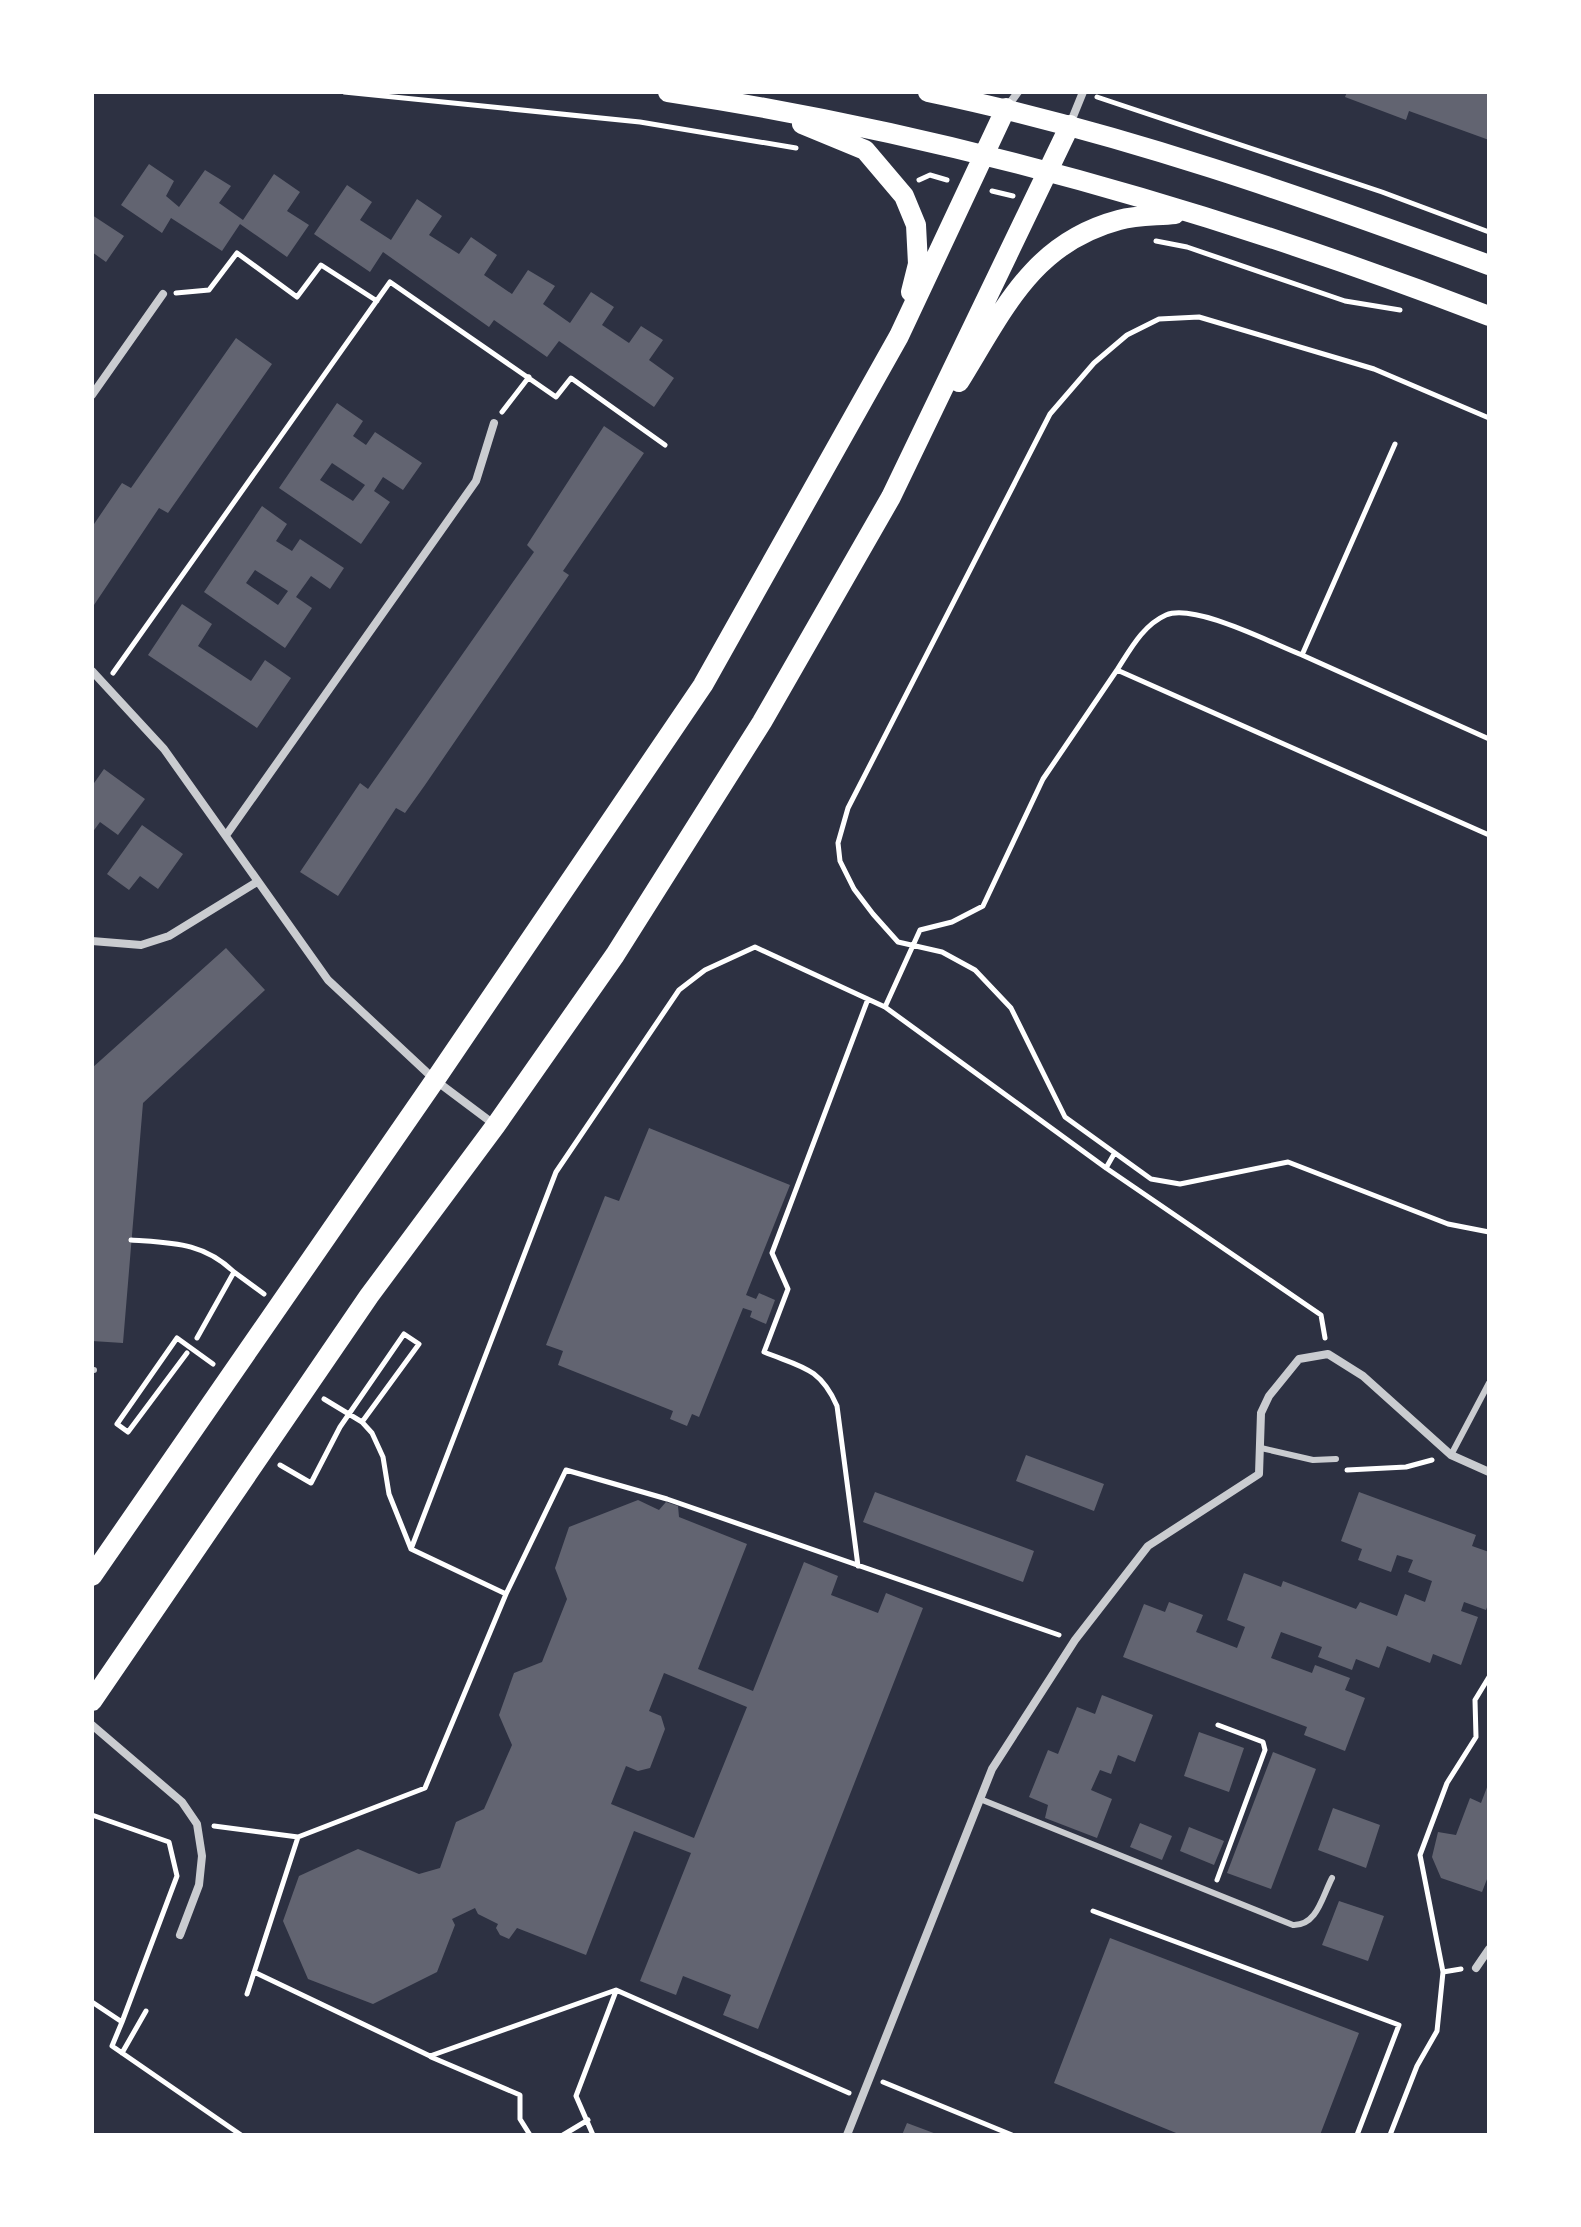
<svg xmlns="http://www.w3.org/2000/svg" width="1581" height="2227" viewBox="0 0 1581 2227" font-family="'DM Sans',sans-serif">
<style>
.building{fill:#626471;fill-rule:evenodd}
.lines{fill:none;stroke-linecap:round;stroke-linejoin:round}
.path{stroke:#fff;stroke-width:5}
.service{stroke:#caccd0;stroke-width:6}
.minor{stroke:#caccd0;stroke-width:8}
.primary{stroke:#fff;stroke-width:20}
</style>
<rect width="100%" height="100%" fill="#2d3142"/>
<!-- building -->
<path class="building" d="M 1347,92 L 1489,92 L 1489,140 L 1409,111 L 1406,120 L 1345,97 Z
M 149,164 L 174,181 L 166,196 L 179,207 L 205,170 L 231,186 L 219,203 L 243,220 L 274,174 L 300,192 L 287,211 L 309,225 L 287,257 L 240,224 L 222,251 L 171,218 L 162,233 L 121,205 Z
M 347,185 L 372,202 L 360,220 L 391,240 L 417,199 L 442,216 L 429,235 L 459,254 L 471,237 L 497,255 L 484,275 L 512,294 L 528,270 L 555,286 L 543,304 L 570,323 L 591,292 L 614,307 L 602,325 L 629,343 L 641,326 L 663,340 L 649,360 L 674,378 L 654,407 L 559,341 L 547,357 L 494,320 L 489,327 L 383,252 L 370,272 L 314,234 Z
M 92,215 L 124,236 L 106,262 L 92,252 Z
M 236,338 L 272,364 L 168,513 L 159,508 L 92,608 L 92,527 L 122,483 L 131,488 Z
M 337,403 L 363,421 L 353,436 L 366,445 L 375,432 L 422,463 L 403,490 L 383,477 L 374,491 L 390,502 L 361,544 L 279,488 ZM 332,463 L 365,485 L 353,501 L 320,480 Z
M 604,426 L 644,453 L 563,571 L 569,575 L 425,785 L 405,813 L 396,808 L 338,896 L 300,872 L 360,783 L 368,789 L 534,552 L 527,545 Z
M 262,506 L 287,524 L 276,541 L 292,551 L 300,539 L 344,568 L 330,589 L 311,576 L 296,597 L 312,608 L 285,648 L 204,592 ZM 255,570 L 288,591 L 278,605 L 246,583 Z
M 182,604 L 212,624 L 198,646 L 251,681 L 265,660 L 291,678 L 257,728 L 148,655 Z
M 104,769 L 145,799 L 118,835 L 100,822 L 92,833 L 92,786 Z
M 142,825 L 183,854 L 158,889 L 140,876 L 129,890 L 107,874 Z
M 226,948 L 265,990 L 143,1103 L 123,1343 L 92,1341 L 92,1068 Z
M 649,1128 L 790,1185 L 746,1295 L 756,1299 L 759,1293 L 775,1300 L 766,1324 L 750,1317 L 752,1311 L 743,1308 L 699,1417 L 692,1414 L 687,1426 L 670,1419 L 673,1411 L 558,1365 L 563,1351 L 546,1345 L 605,1196 L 619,1201 Z
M 1026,1455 L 1104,1484 L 1094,1511 L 1016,1481 Z
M 875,1492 L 1034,1551 L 1023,1582 L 863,1522 Z
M 1359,1492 L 1476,1535 L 1472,1546 L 1489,1552 L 1489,1602 L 1486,1610 L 1464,1602 L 1461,1611 L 1478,1617 L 1461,1665 L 1433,1654 L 1430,1663 L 1387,1646 L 1379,1668 L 1356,1659 L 1352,1670 L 1318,1657 L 1322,1647 L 1281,1632 L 1271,1658 L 1312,1673 L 1315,1665 L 1350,1678 L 1345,1690 L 1365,1698 L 1345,1751 L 1304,1735 L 1307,1727 L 1123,1657 L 1144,1604 L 1165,1612 L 1169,1602 L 1203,1615 L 1196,1632 L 1237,1648 L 1245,1627 L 1227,1620 L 1244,1573 L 1281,1587 L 1283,1581 L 1356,1609 L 1360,1602 L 1397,1616 L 1405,1594 L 1425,1602 L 1432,1581 L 1408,1572 L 1413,1560 L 1397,1555 L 1391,1572 L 1358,1560 L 1362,1549 L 1341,1541 Z
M 638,1500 L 659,1510 L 666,1502 L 678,1506 L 679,1517 L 747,1544 L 698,1669 L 753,1691 L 804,1562 L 838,1576 L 831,1595 L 878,1613 L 886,1593 L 923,1608 L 758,2029 L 723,2015 L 731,1995 L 683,1976 L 676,1995 L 640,1981 L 691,1853 L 634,1831 L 586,1955 L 517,1928 L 509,1939 L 500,1935 L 496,1928 L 498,1924 L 478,1914 L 475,1908 L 452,1919 L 455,1925 L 437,1972 L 373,2004 L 308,1979 L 283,1921 L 299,1876 L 358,1849 L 419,1874 L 440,1868 L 456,1822 L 484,1809 L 512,1745 L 499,1715 L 514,1673 L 542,1662 L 567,1599 L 555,1568 L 569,1527 ZM 664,1673 L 747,1707 L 694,1838 L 611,1804 L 626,1766 L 638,1771 L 650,1768 L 665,1729 L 661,1716 L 649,1711 Z
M 1102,1695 L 1153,1715 L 1135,1762 L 1118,1755 L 1111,1774 L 1100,1770 L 1091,1790 L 1112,1799 L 1097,1838 L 1045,1818 L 1048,1805 L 1029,1797 L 1048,1750 L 1058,1754 L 1077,1707 L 1095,1714 Z
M 1199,1732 L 1244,1748 L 1229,1792 L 1184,1776 Z
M 1273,1752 L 1316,1769 L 1271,1889 L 1227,1873 Z
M 1489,1782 L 1489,1874 L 1482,1892 L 1441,1878 L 1432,1857 L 1438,1832 L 1456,1835 L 1470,1798 L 1481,1803 Z
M 1333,1808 L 1380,1825 L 1366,1868 L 1318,1850 Z
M 1140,1823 L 1172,1836 L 1162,1860 L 1130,1847 Z
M 1189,1827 L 1224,1841 L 1214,1865 L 1180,1851 Z
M 1339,1901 L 1384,1916 L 1368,1961 L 1322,1945 Z
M 1110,1938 L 1359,2033 L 1320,2135 L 1181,2135 L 1054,2083 Z
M 907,2123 L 939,2135 L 902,2135 Z"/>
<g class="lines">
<!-- path -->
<path class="path" d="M 344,92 L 640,122 L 796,148
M 1097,97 L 1382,192 L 1489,232
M 919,180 L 930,175 L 947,180
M 992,191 L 1013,196
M 1156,241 L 1187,247 L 1345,301 L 1400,310
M 176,293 L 209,290 L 237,253 L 297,297 L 321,265 L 377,301
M 502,412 L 529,377
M 1489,418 L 1374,369 L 1199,317 L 1159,319 L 1127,335 L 1094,363 L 1050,414 L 848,808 L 838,843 L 840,861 L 854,889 L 873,914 L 898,942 L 942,952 L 975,970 L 1011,1008 L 1065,1117 L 1151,1179 L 1180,1184 L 1288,1162 L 1448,1224 L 1489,1232
M 1302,655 L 1489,739
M 1117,670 C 1130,650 1143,625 1166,615 C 1195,603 1273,644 1302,655 L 1395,444
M 113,673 L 390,282 L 556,397 L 571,378 L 665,445
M 885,1007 L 920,930 L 952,922 L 983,906 L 1043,779 L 1117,670 L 1489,835
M 1106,1168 L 1114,1154
M 131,1240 C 172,1243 203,1242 234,1272
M 197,1338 L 234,1272 L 264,1294
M 187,1353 L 128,1432 L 117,1424 L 177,1338 L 213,1364
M 280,1465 L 311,1483 L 340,1427 L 404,1334 L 419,1344 L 362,1422
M 1347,1470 L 1406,1467 L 1432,1460
M 411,1549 L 556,1172 L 679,990 L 705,970 L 755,947 L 885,1007 L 1106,1168 L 1321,1315 L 1325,1338
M 858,1566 L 837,1406 C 820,1367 801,1367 764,1352 L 788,1289 L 772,1253 L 868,999
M 506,1594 L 566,1470 L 667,1499 L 1059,1635
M 92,1815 L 169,1842 L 177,1876 L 122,2022
M 214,1826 L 298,1837 L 425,1788 L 506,1594 L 411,1549 L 389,1494 L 383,1457 L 372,1433 L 362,1422 L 324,1399
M 1217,1880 L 1265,1750 L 1263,1742 L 1218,1725
M 1093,1911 L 1399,2025 L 1357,2135
M 254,1972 L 430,2056 L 616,1990 L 849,2093
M 1443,1972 L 1461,1969
M 247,1994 L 298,1837
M 92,2002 L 122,2022 L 112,2046 L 241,2135
M 122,2053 L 146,2011
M 431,2057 L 520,2095 L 520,2119 L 530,2135
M 883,2082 L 1012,2135
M 563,2135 L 588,2120
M 593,2135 L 576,2096 L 616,1991
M 1390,2135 L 1417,2066 L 1437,2031 L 1443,1972 L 1420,1855 L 1447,1783 L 1476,1737 L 1475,1700 L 1489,1677"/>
<!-- service -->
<path class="service" d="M 92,1370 L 94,1370
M 1261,1448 L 1313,1460 L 1336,1459
M 1451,1455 L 1489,1383
M 980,1799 L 1293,1925 C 1317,1926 1322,1897 1332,1878"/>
<!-- minor -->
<path class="minor" d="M 1007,107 L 1018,92
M 1070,124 L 1083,92
M 92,395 L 163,294
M 92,671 L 164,749 L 328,980 L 435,1080 L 495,1125
M 227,834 L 476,481 L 494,423
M 92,941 L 141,945 L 169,936 L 257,882
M 92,1725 L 182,1802 L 197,1824 L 202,1856 L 199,1885 L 180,1935
M 1476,1968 L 1489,1949
M 847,2135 L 992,1769 L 1075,1640 L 1148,1546 L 1259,1474 L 1261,1413 L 1269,1396 L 1299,1359 L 1328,1354 L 1363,1376 L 1451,1455 L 1489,1472"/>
<!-- primary -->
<path class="primary" d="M 668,92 C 949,134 1224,214 1489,316
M 928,92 C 1120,132 1305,197 1489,265
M 802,124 L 865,150 L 904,196 L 916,225 L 918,264 L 911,292
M 959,382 C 1003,311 1032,243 1119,220 C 1137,215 1157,216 1175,214
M 92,1576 L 435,1080 L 703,685 L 899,336 L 1006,108
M 92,1701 L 369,1296 L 496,1125 L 615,955 L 762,722 L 891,497 L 1070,125"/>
</g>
<!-- border -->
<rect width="1581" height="2227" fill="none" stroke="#ffffff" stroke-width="188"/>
</svg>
